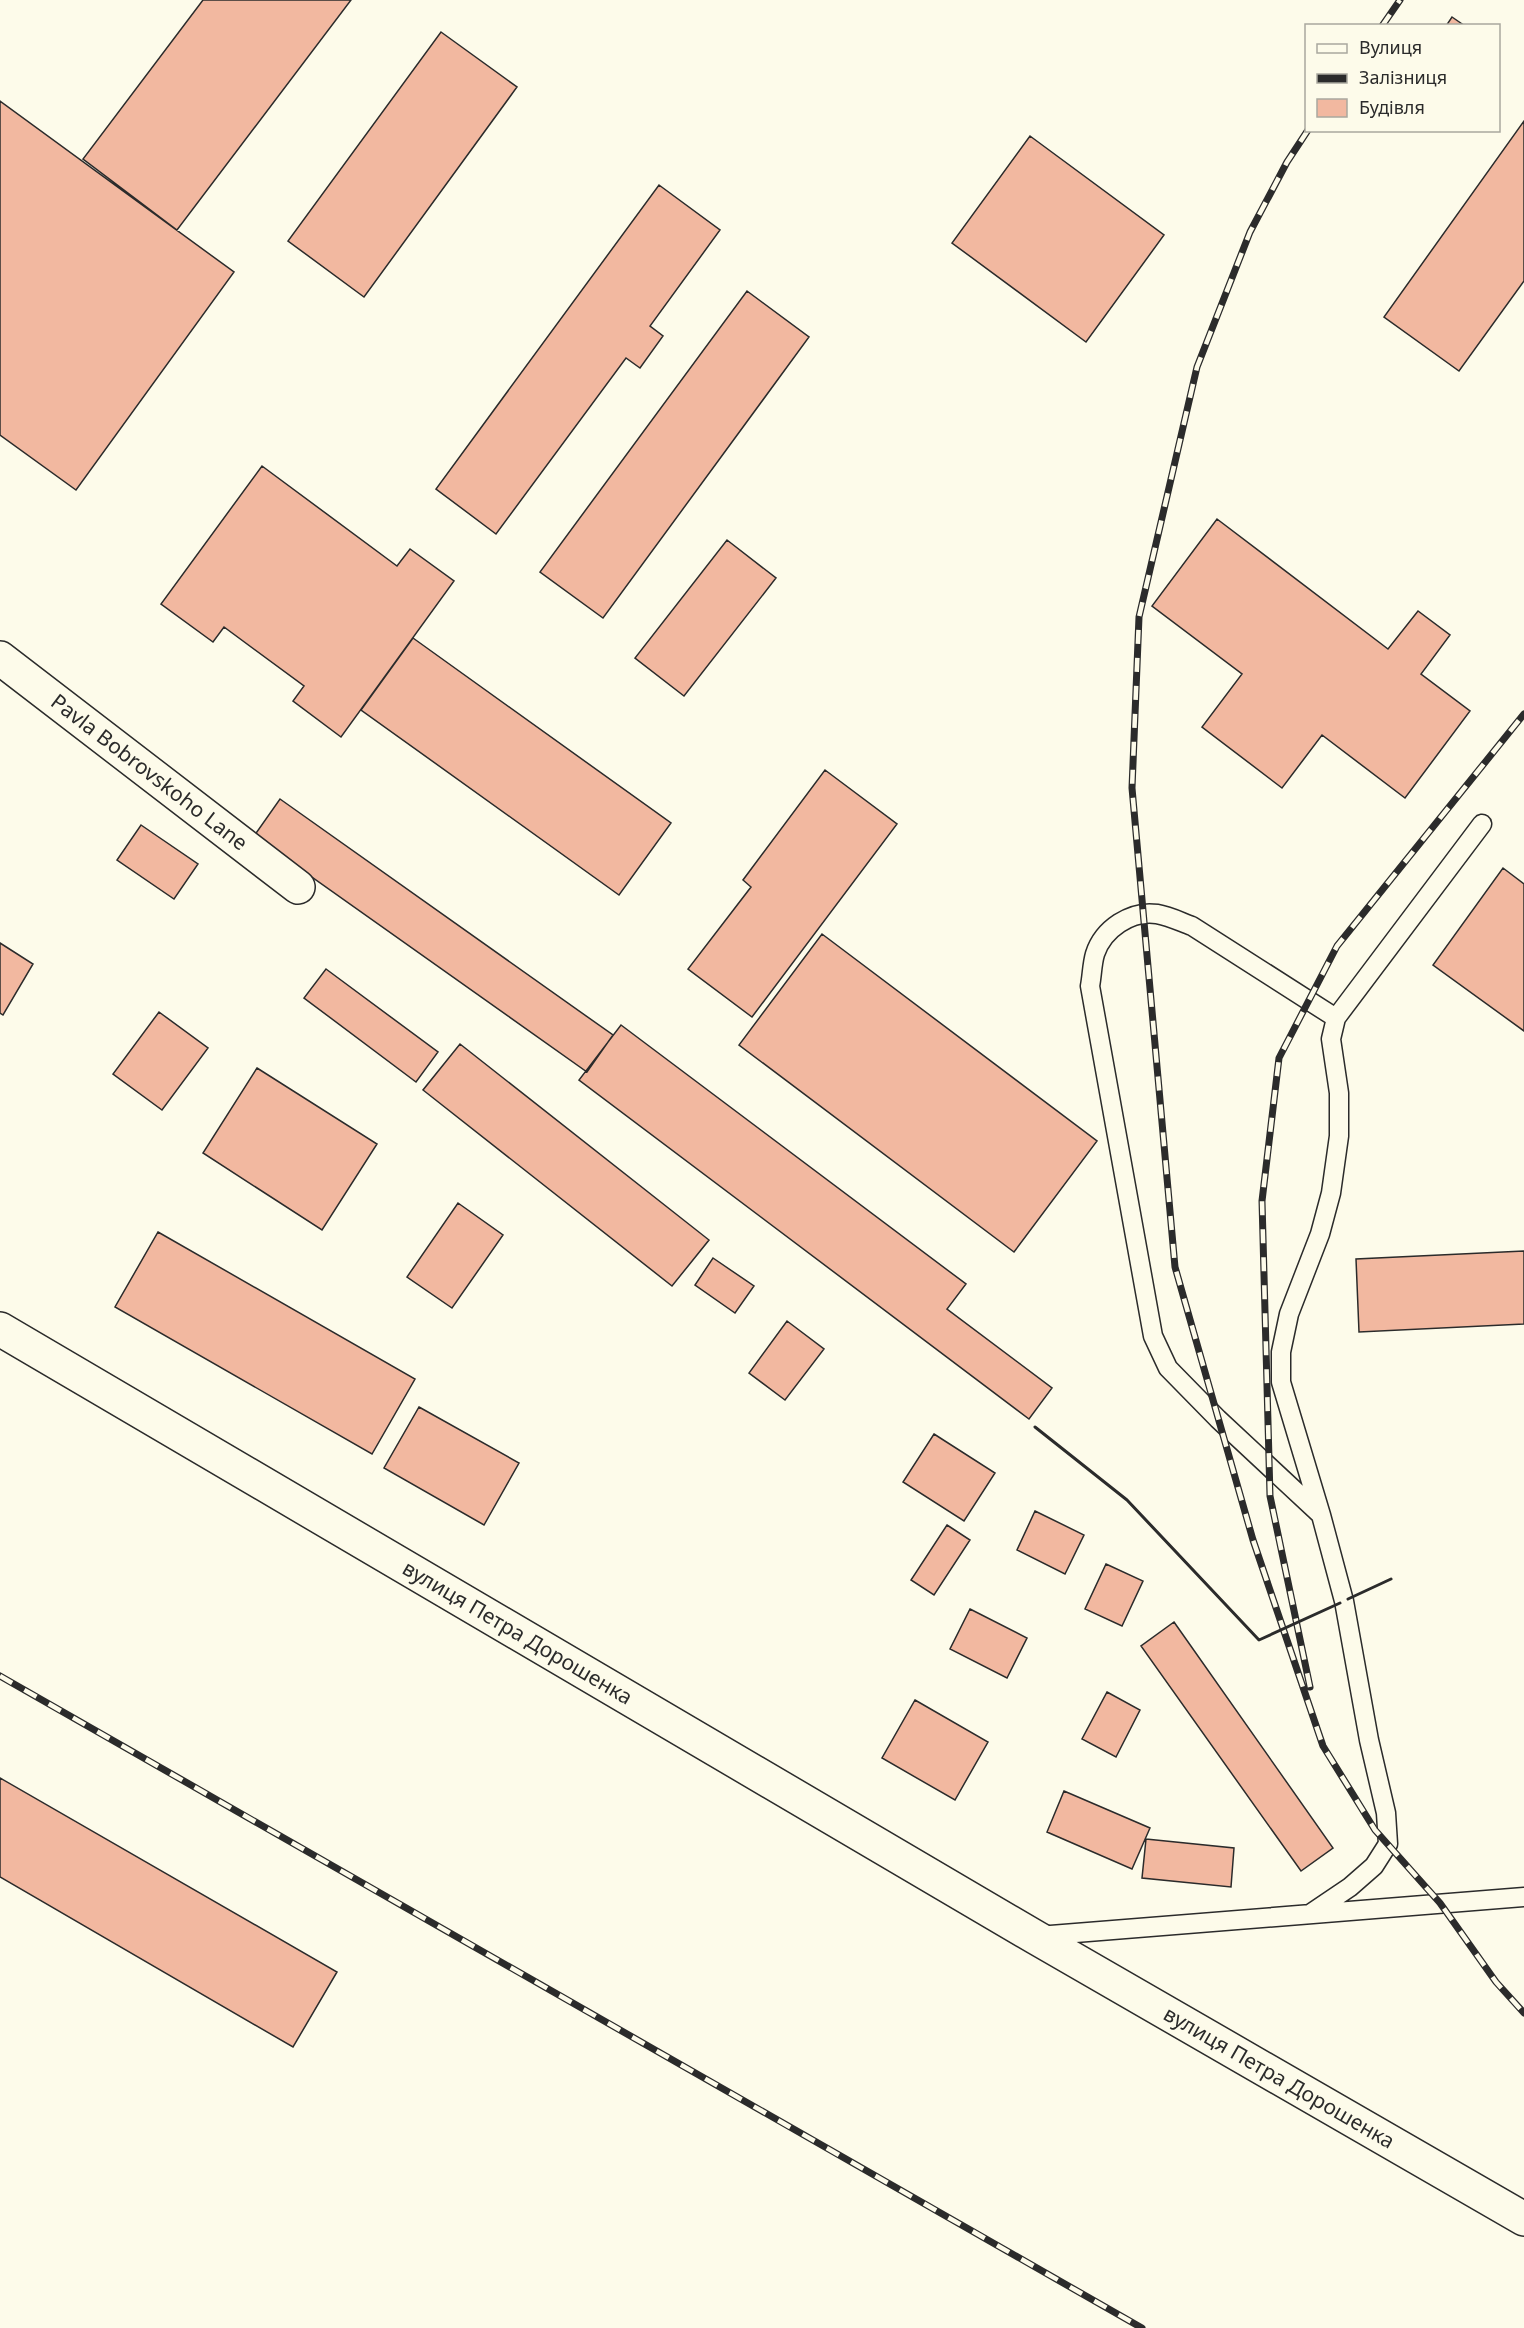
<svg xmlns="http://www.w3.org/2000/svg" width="1524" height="2328" viewBox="0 0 1524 2328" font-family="'Noto Sans',sans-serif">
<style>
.building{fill:#f2b8a0;stroke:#2b2b2b;stroke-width:1.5}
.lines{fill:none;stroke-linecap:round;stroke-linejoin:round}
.lane-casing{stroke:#2b2b2b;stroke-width:21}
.street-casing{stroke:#2b2b2b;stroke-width:36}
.secondary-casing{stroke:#2b2b2b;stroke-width:36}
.lane{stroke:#fdfbea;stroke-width:18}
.street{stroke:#fdfbea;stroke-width:33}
.secondary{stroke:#fdfbea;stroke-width:33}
.rail-casing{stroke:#2b2b2b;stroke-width:7}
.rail{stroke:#fdfbea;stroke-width:4.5;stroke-dasharray:14;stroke-linecap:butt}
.wall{stroke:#2b2b2b;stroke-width:3}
.labels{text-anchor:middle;stroke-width:4.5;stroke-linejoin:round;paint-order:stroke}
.street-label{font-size:21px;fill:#2b2b2b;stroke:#fdfbea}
</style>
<rect width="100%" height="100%" fill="#fdfbea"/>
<!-- building -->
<path class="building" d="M 203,0 L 351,0 L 177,230 L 83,159 Z
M 1452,17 L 1465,26 L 1446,26 Z
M 441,32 L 517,87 L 364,297 L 288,241 Z
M 0,101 L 234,272 L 76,490 L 0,435 Z
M 1524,121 L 1524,281 L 1459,371 L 1384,317 Z
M 1030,136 L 1164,235 L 1086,342 L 952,243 Z
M 659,185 L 720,230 L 650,326 L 663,336 L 640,368 L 626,358 L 496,534 L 436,489 Z
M 747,291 L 809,337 L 603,618 L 540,572 Z
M 262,466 L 397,566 L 410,549 L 454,581 L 341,737 L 293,701 L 304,686 L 224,627 L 213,642 L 161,604 Z
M 1217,519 L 1388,649 L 1418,611 L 1450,635 L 1421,674 L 1470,711 L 1405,798 L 1322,735 L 1282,788 L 1202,727 L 1242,674 L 1152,606 Z
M 727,540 L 776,578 L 684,696 L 635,658 Z
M 413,638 L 671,823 L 619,895 L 361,710 Z
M 825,770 L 897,824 L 752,1017 L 688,969 L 751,887 L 743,880 Z
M 280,799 L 613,1035 L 587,1072 L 254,836 Z
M 141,825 L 198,864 L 174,899 L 117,860 Z
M 1503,868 L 1524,884 L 1524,1031 L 1433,965 Z
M 822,934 L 1097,1141 L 1014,1252 L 739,1045 Z
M 0,943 L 33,964 L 3,1015 L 0,1013 Z
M 326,969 L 438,1052 L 416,1082 L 304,998 Z
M 159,1012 L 208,1048 L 162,1110 L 113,1074 Z
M 621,1025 L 966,1284 L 947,1309 L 1052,1388 L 1029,1419 L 579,1080 Z
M 460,1044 L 709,1240 L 672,1286 L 423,1090 Z
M 257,1068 L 377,1144 L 322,1230 L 203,1153 Z
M 458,1203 L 503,1235 L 452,1308 L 407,1277 Z
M 158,1232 L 415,1379 L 372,1454 L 115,1307 Z
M 1524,1251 L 1524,1324 L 1359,1332 L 1356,1259 Z
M 713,1258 L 754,1286 L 735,1313 L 695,1285 Z
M 787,1321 L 824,1349 L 785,1400 L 749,1373 Z
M 419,1407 L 519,1463 L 484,1525 L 384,1468 Z
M 934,1434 L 995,1473 L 964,1521 L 903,1482 Z
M 1035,1511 L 1084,1535 L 1065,1574 L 1017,1550 Z
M 947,1525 L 970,1540 L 934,1595 L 911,1580 Z
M 1106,1564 L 1143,1581 L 1122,1626 L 1085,1609 Z
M 970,1609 L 1027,1638 L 1007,1678 L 950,1649 Z
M 1174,1622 L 1333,1848 L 1301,1871 L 1141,1646 Z
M 1107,1692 L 1140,1710 L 1116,1757 L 1082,1739 Z
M 915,1700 L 988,1742 L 955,1800 L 882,1758 Z
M 0,1778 L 337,1972 L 293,2047 L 0,1877 Z
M 1064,1791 L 1150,1828 L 1132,1869 L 1047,1832 Z
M 1146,1839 L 1234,1848 L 1231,1887 L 1142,1878 Z"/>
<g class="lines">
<!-- lane casing -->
<g class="lane-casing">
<path id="lane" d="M 1320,1514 L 1218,1419 L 1168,1368 L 1153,1336 L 1090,986 C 1092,976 1092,964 1095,954 C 1103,929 1131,910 1157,914 C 1169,916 1181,922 1192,926 L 1336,1018
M 1310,1914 L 1350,1887 L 1374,1866 L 1388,1844 L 1386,1813 L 1369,1740 L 1344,1601 L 1321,1515 L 1281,1382 L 1281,1352 L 1289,1314 L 1320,1234 L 1331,1193 L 1339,1136 L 1339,1093 L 1331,1039 L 1336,1018 L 1482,824
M 1038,1936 L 1524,1897"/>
</g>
<!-- street casing -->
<g class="street-casing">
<g id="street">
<path id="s1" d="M 0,658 L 298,887"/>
</g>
</g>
<!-- secondary casing -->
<g class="secondary-casing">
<g id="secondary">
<path id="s2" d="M 0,1329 L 1035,1937 L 1524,2219"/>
</g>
</g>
<!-- lane -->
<use href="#lane" class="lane"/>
<!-- street -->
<use href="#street" class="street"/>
<!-- secondary -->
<use href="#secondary" class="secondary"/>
<!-- rail casing -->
<g class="rail-casing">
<path id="rail" d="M 1382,26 L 1400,0
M 1308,130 L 1287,162 L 1250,232 L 1197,367 L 1139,617 L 1132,788 L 1175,1267 L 1253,1540 L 1323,1746 L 1375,1830 L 1440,1903 L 1496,1982 L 1524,2013
M 0,1676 L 1142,2328
M 1310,1687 L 1270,1496 L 1262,1201 L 1279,1058 L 1337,946 L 1524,714"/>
</g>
<!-- rail -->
<use href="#rail" class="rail"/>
<!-- wall -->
<path class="wall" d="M 1035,1427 L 1127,1500 L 1259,1640 L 1340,1603
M 1348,1599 L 1391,1579"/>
</g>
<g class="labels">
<!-- street labels -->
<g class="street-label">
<text dy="7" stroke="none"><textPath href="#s1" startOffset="188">Pavla Bobrovskoho Lane</textPath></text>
<text dy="7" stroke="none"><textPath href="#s2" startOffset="600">вулиця Петра Дорошенка</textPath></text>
<text dy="7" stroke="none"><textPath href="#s2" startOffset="1482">вулиця Петра Дорошенка</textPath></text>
</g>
</g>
<!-- legend -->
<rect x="1305" y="24" width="195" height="108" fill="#fdfbea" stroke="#a9a89e" stroke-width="1.5"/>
<rect x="1317" y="44" width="30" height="9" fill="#fdfbea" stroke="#a9a89e" stroke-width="1.5"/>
<text x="1359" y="54" font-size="18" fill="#2b2b2b">Вулиця</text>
<rect x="1317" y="74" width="30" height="9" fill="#2b2b2b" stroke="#a9a89e" stroke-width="1.5"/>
<text x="1359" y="84" font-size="18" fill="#2b2b2b">Залізниця</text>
<rect x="1317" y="99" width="30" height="18" fill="#f2b8a0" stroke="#a9a89e" stroke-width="1.5"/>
<text x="1359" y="114" font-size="18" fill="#2b2b2b">Будівля</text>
</svg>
